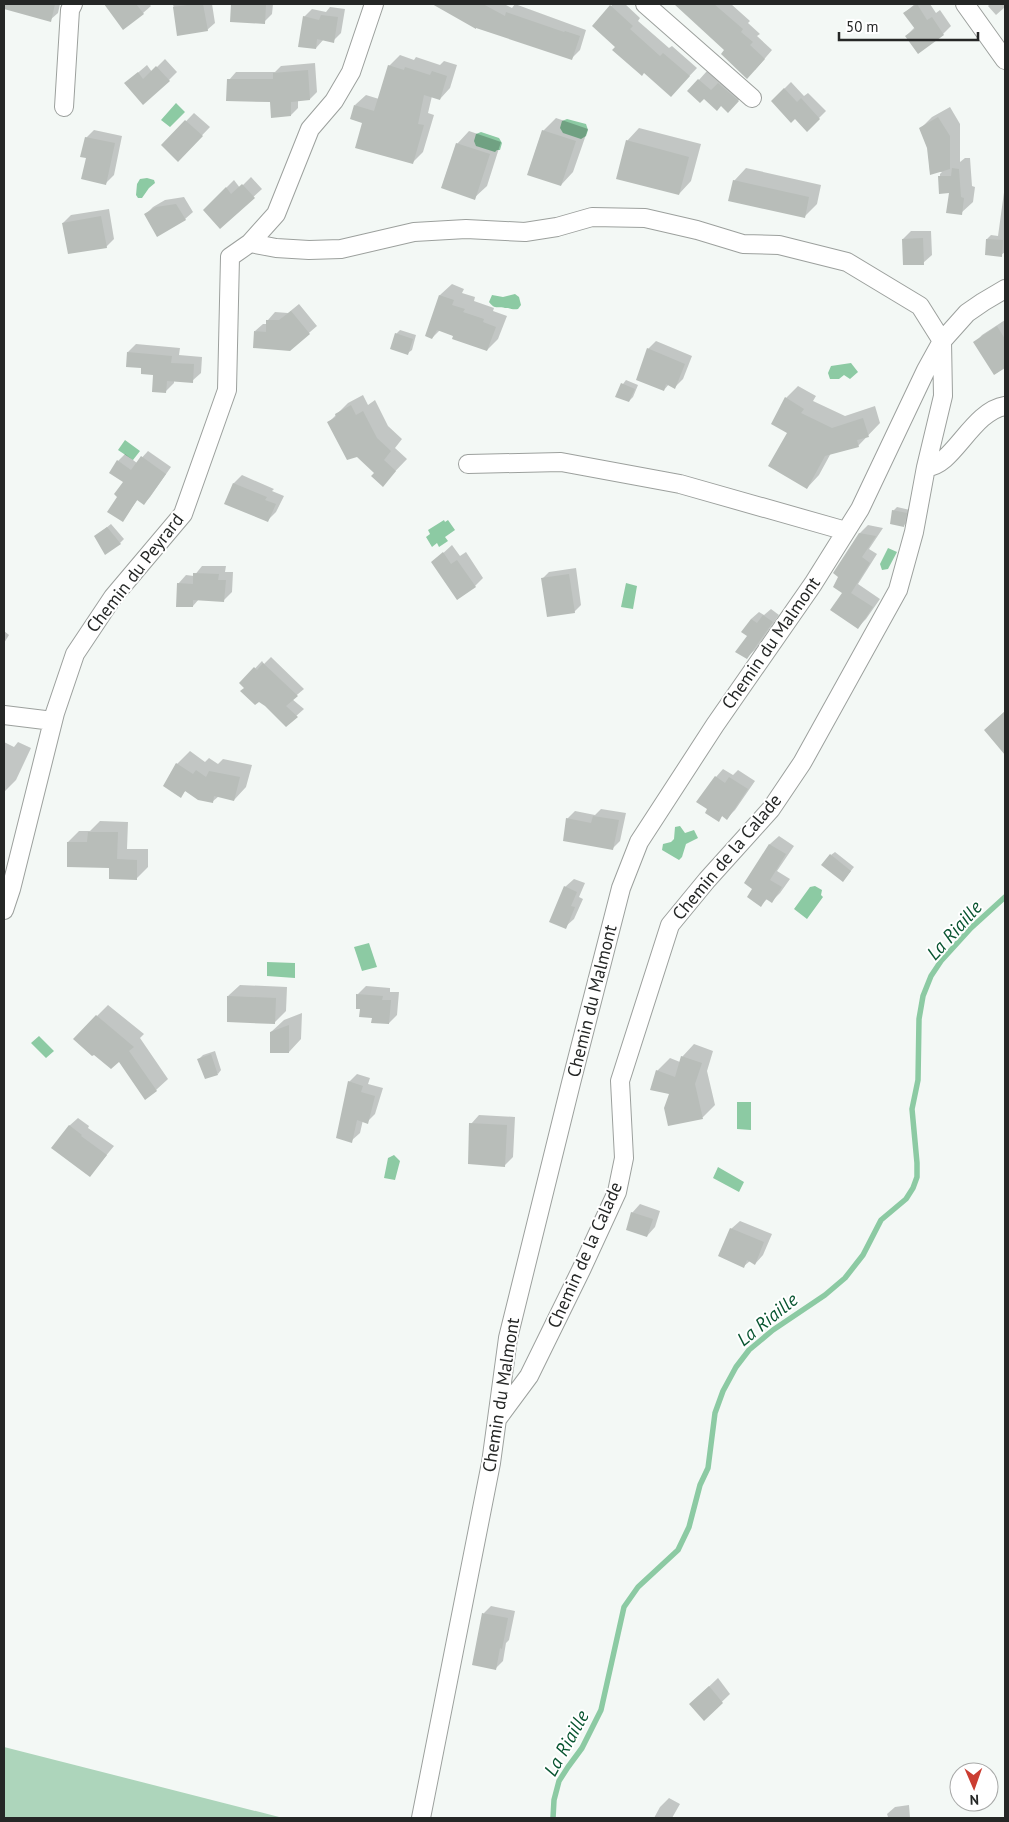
<svg xmlns="http://www.w3.org/2000/svg" width="1009" height="1822" viewBox="0 0 1009 1822" font-family="'PT Sans',sans-serif">
<style>
.green{fill:#add5bb}
.water{fill:#8ccaa3}
.shadow{fill:#0003}
.lines{fill:none;stroke-linecap:round;stroke-linejoin:round}
.stream{stroke:#8ccaa3;stroke-width:5.5}
.building{fill:#b8bdb9}
.minor-casing{stroke:#9ca09d;stroke-width:20}
.minor{stroke:#fff;stroke-width:18}
.labels{text-anchor:middle;stroke-width:4;stroke-linejoin:round;paint-order:stroke}
.street-label{font-size:18px;fill:#252726;stroke:#fff}
.water-label{font-size:19px;font-style:italic;fill:#095531;stroke:#fff}
</style>
<rect width="100%" height="100%" fill="#f3f8f5"/>
<!-- green -->
<path class="green" d="M 4,1747 L 283,1818 L 4,1818 Z"/>
<!-- water -->
<path class="water" d="M 176,103 L 185,112 L 170,127 L 161,120 Z
M 567,119 L 586,124 L 588,130 L 586,136 L 581,139 L 563,133 L 560,128 L 562,121 Z
M 481,132 L 499,138 L 502,143 L 500,150 L 497,150 L 495,152 L 476,146 L 474,141 L 476,134 Z
M 147,178 L 154,180 L 155,183 L 149,188 L 142,198 L 138,198 L 136,195 L 137,184 L 140,179 Z
M 515,294 L 519,297 L 521,305 L 518,309 C 512,310 511,308 505,308 C 497,306 495,310 489,302 L 492,295 L 503,297 Z
M 851,363 L 858,372 L 850,379 L 844,375 L 839,379 L 830,379 L 828,373 L 831,366 Z
M 125,440 L 140,451 L 133,460 L 118,450 Z
M 444,520 L 445,522 L 448,520 L 455,530 L 445,537 L 448,541 L 439,547 L 437,543 L 432,547 L 426,537 L 430,534 L 428,530 Z
M 888,548 L 897,552 L 888,569 L 882,570 L 880,564 Z
M 626,583 L 637,586 L 633,609 L 621,607 Z
M 680,826 L 685,833 L 694,830 L 698,838 L 686,844 L 682,857 L 679,860 L 662,850 L 663,844 L 671,842 L 674,839 L 675,827 Z
M 815,886 L 822,890 L 821,895 L 823,897 L 807,919 L 794,909 L 810,887 Z
M 369,943 L 377,967 L 362,971 L 354,947 Z
M 267,962 L 295,963 L 295,978 L 267,976 Z
M 39,1036 L 54,1051 L 46,1058 L 31,1043 Z
M 737,1102 L 751,1102 L 751,1130 L 737,1129 Z
M 394,1155 L 400,1161 L 395,1180 L 384,1178 L 388,1158 Z
M 718,1167 L 744,1182 L 739,1192 L 713,1178 Z"/>
<!-- shadow -->
<path class="shadow" d="M 25,4 L 60,4 L 58,13 L 50,20 L 22,13 Z
M 111,4 L 149,4 L 151,6 L 143,13 L 108,7 Z
M 173,4 L 212,4 L 215,23 L 207,30 L 176,21 Z
M 232,4 L 273,4 L 272,14 L 264,22 L 232,20 Z
M 435,4 L 504,4 L 512,8 L 515,4 L 586,30 L 580,50 L 572,58 L 476,27 Z
M 613,4 L 625,4 L 640,18 L 638,21 L 669,48 L 672,46 L 697,68 L 679,87 L 617,47 L 593,26 Z
M 692,4 L 731,4 L 750,21 L 748,23 L 760,34 L 757,36 L 772,50 L 755,70 L 726,50 L 685,12 Z
M 915,4 L 930,4 L 936,13 L 940,10 L 951,26 L 943,34 L 906,36 L 915,27 L 904,13 Z
M 990,4 L 1005,4 L 1005,7 L 996,15 L 988,6 Z
M 330,7 L 345,9 L 341,33 L 333,41 L 324,39 L 316,48 L 304,17 L 312,9 L 326,12 Z
M 400,55 L 414,60 L 416,57 L 440,65 L 444,61 L 457,65 L 450,88 L 440,99 L 432,96 L 428,113 L 434,115 L 423,152 L 412,163 L 364,122 L 355,105 L 366,95 L 379,99 L 389,66 Z
M 165,59 L 177,72 L 169,80 L 126,83 L 147,65 L 152,72 Z
M 315,63 L 317,92 L 310,99 L 298,100 L 298,108 L 291,115 L 271,100 L 229,80 L 236,72 L 275,72 L 281,66 Z
M 707,71 L 720,83 L 727,75 L 746,92 L 736,103 L 704,97 L 689,91 Z
M 791,82 L 804,96 L 808,93 L 826,111 L 807,130 L 795,117 L 772,101 Z
M 950,107 L 960,124 L 960,162 L 965,158 L 970,158 L 972,186 L 975,187 L 973,202 L 961,213 L 950,192 L 940,193 L 940,174 L 942,172 L 930,172 L 928,147 L 920,129 L 932,117 Z
M 194,113 L 210,127 L 186,152 L 163,145 Z
M 556,118 L 588,129 L 573,172 L 561,185 L 543,131 Z
M 639,128 L 701,144 L 691,181 L 679,194 L 627,141 Z
M 94,130 L 122,136 L 114,175 L 106,183 L 87,157 L 86,138 Z
M 469,131 L 501,142 L 487,186 L 474,198 L 457,144 Z
M 746,168 L 821,185 L 817,204 L 804,217 L 734,181 Z
M 251,177 L 262,189 L 220,227 L 204,210 L 234,180 L 240,188 Z
M 1005,185 L 1005,252 L 1001,255 L 987,239 L 991,235 L 998,236 Z
M 184,197 L 193,212 L 185,219 L 145,215 L 153,207 L 165,200 Z
M 109,209 L 114,239 L 106,247 L 63,223 L 71,215 Z
M 911,231 L 931,231 L 932,255 L 923,263 L 903,239 Z
M 452,284 L 464,289 L 462,293 L 475,297 L 474,301 L 494,308 L 493,311 L 507,316 L 498,339 L 487,350 L 440,330 L 432,338 L 440,295 Z
M 299,304 L 317,326 L 289,350 L 255,331 L 263,324 L 267,324 L 268,320 L 275,312 L 288,313 Z
M 1005,320 L 1005,367 L 995,374 L 975,343 L 982,335 Z
M 400,330 L 416,335 L 412,350 L 408,353 L 396,334 Z
M 656,341 L 692,356 L 683,379 L 675,387 L 669,384 L 664,390 L 648,349 Z
M 136,344 L 180,348 L 179,355 L 202,357 L 201,373 L 192,381 L 174,380 L 174,383 L 166,391 L 155,374 L 143,367 L 128,352 Z
M 626,380 L 638,385 L 633,397 L 629,401 L 623,384 Z
M 798,386 L 816,396 L 813,401 L 845,416 L 875,406 L 880,423 L 858,446 L 831,453 L 819,475 L 807,488 L 789,433 L 786,398 Z
M 363,395 L 368,405 L 375,400 L 388,426 L 402,439 L 395,448 L 407,459 L 382,485 L 375,473 L 329,422 L 348,403 Z
M 148,451 L 171,467 L 150,497 L 144,503 L 138,499 L 123,520 L 119,497 L 125,481 L 118,461 L 125,454 L 137,463 Z
M 242,475 L 274,489 L 272,491 L 284,496 L 276,512 L 268,520 L 226,503 L 234,483 Z
M 897,507 L 910,510 L 908,522 L 904,525 L 893,511 Z
M 111,524 L 124,539 L 120,543 L 96,536 Z
M 868,525 L 883,528 L 869,549 L 877,554 L 858,584 L 880,599 L 866,619 L 858,627 L 844,593 L 860,533 Z
M 452,545 L 460,556 L 466,552 L 483,578 L 475,586 L 457,598 L 440,556 Z
M 202,566 L 226,566 L 225,572 L 233,572 L 232,592 L 224,600 L 199,599 L 193,606 L 178,584 L 186,575 L 194,576 Z
M 576,568 L 581,605 L 574,612 L 542,579 L 549,572 Z
M 771,609 L 779,615 L 755,650 L 747,657 L 751,619 L 759,612 L 764,615 Z
M 4,631 L 9,635 L 4,643 Z
M 271,657 L 304,689 L 292,699 L 304,709 L 286,725 L 266,705 L 241,683 L 262,661 L 264,664 Z
M 4,742 L 14,747 L 18,742 L 31,748 L 16,780 L 4,792 Z
M 190,751 L 205,762 L 209,758 L 218,764 L 223,759 L 252,765 L 246,787 L 234,800 L 219,796 L 212,802 L 186,790 L 181,796 L 165,785 L 177,764 Z
M 723,769 L 733,775 L 738,770 L 755,781 L 735,810 L 727,818 L 723,815 L 718,820 L 716,777 Z
M 601,809 L 626,813 L 620,841 L 612,849 L 567,819 L 575,811 L 595,815 Z
M 100,821 L 128,822 L 127,849 L 148,849 L 148,867 L 137,878 L 68,842 L 79,831 L 90,831 Z
M 779,836 L 794,846 L 777,871 L 790,879 L 780,893 L 772,901 L 768,898 L 761,905 L 754,888 L 745,883 L 770,844 Z
M 835,852 L 854,867 L 846,877 L 831,855 Z
M 574,879 L 585,883 L 579,897 L 583,899 L 574,919 L 565,927 L 565,887 Z
M 240,985 L 287,987 L 286,1011 L 274,1023 L 228,996 Z
M 366,986 L 390,988 L 390,992 L 399,992 L 397,1015 L 389,1023 L 373,1017 L 362,1008 L 358,994 Z
M 108,1005 L 144,1034 L 140,1038 L 168,1079 L 156,1090 L 119,1060 L 97,1016 Z
M 302,1013 L 301,1039 L 289,1052 L 271,1032 L 284,1020 Z
M 694,1044 L 713,1051 L 707,1071 L 715,1105 L 703,1117 L 669,1125 L 671,1093 L 657,1071 L 670,1058 L 680,1062 L 682,1057 Z
M 215,1051 L 221,1070 L 218,1074 L 199,1059 L 203,1055 Z
M 357,1074 L 370,1078 L 368,1084 L 383,1088 L 375,1114 L 367,1122 L 363,1120 L 360,1133 L 351,1141 L 349,1082 Z
M 479,1115 L 515,1117 L 513,1157 L 504,1166 L 471,1124 Z
M 78,1118 L 89,1126 L 88,1128 L 114,1146 L 90,1175 L 69,1126 Z
M 640,1204 L 660,1211 L 655,1227 L 647,1236 L 632,1213 Z
M 740,1221 L 772,1234 L 763,1255 L 755,1264 L 750,1261 L 744,1266 L 731,1229 Z
M 491,1606 L 515,1611 L 509,1640 L 506,1643 L 503,1661 L 495,1669 L 484,1613 Z
M 718,1678 L 730,1694 L 704,1719 L 699,1696 Z
M 669,1798 L 680,1804 L 672,1818 L 654,1818 L 660,1807 Z
M 909,1805 L 910,1818 L 872,1818 L 888,1817 L 887,1814 L 895,1807 Z"/>
<g class="lines">
<!-- stream -->
<path class="stream" d="M 553,1818 L 554,1800 L 559,1781 L 568,1767 L 582,1748 L 601,1710 L 624,1607 L 638,1587 L 678,1550 L 689,1527 L 700,1485 L 708,1468 L 715,1413 L 723,1391 L 736,1367 L 749,1350 L 773,1330 L 825,1295 L 845,1278 L 863,1255 L 881,1220 L 906,1199 L 913,1188 L 917,1177 L 917,1163 L 912,1109 L 918,1080 L 919,1019 L 923,996 L 931,976 L 941,961 L 971,928 L 1005,897"/>
</g>
<!-- building -->
<path class="building" d="M 4,4 L 55,4 L 51,22 L 4,9 Z
M 104,4 L 136,4 L 144,14 L 123,30 Z
M 194,4 L 203,4 L 208,31 L 177,36 L 173,7 Z
M 231,4 L 266,4 L 265,24 L 230,22 Z
M 432,4 L 483,4 L 505,16 L 506,12 L 564,32 L 565,31 L 580,36 L 572,60 L 476,28 L 476,29 Z
M 674,4 L 714,4 L 743,29 L 741,32 L 753,42 L 750,45 L 765,59 L 747,79 L 721,54 L 724,50 Z
M 917,4 L 927,20 L 932,17 L 944,35 L 918,54 L 905,36 L 915,29 L 903,13 Z
M 610,5 L 633,26 L 630,29 L 660,56 L 663,53 L 690,76 L 671,97 L 644,73 L 642,76 L 612,50 L 615,47 L 592,26 Z
M 321,15 L 338,17 L 334,43 L 317,39 L 316,49 L 298,47 L 303,16 L 319,20 Z
M 388,65 L 404,70 L 405,67 L 430,75 L 432,71 L 447,76 L 440,100 L 424,95 L 418,124 L 424,125 L 413,164 L 355,148 L 362,123 L 350,119 L 354,105 L 374,111 Z
M 156,66 L 170,81 L 143,105 L 124,83 L 138,72 L 143,79 Z
M 308,70 L 310,100 L 291,102 L 291,116 L 271,118 L 270,102 L 226,101 L 227,79 L 273,79 L 273,73 Z
M 698,79 L 711,90 L 718,83 L 739,101 L 728,113 L 721,106 L 717,111 L 704,99 L 700,103 L 687,91 Z
M 784,88 L 797,102 L 801,98 L 820,119 L 807,132 L 795,119 L 791,123 L 771,101 Z
M 938,117 L 950,136 L 950,169 L 930,175 L 927,148 L 919,128 Z
M 185,120 L 203,136 L 178,162 L 161,145 Z
M 542,130 L 576,141 L 561,186 L 527,175 Z
M 85,137 L 115,143 L 106,185 L 81,179 L 86,158 L 80,157 Z
M 626,140 L 689,157 L 679,195 L 616,179 Z
M 456,143 L 490,154 L 475,200 L 441,188 Z
M 952,168 L 959,169 L 961,197 L 964,198 L 962,215 L 946,213 L 949,193 L 939,194 L 938,176 L 951,176 Z
M 733,180 L 809,197 L 805,218 L 728,201 Z
M 242,184 L 255,198 L 220,229 L 203,210 L 226,187 L 231,194 Z
M 176,204 L 186,220 L 157,237 L 144,214 L 156,207 Z
M 101,216 L 107,248 L 68,254 L 62,223 Z
M 923,238 L 924,265 L 903,265 L 902,239 Z
M 986,239 L 1003,240 L 1002,257 L 985,255 Z
M 439,295 L 454,300 L 452,305 L 465,309 L 463,312 L 484,319 L 483,322 L 496,327 L 487,351 L 452,339 L 453,336 L 437,330 L 432,339 L 425,336 Z
M 291,311 L 310,334 L 290,351 L 253,348 L 254,331 L 266,332 L 266,320 L 279,320 Z
M 997,326 L 1005,339 L 1005,368 L 994,375 L 973,342 Z
M 395,333 L 413,339 L 408,355 L 390,349 Z
M 647,348 L 685,364 L 675,389 L 666,384 L 664,391 L 636,380 Z
M 127,352 L 172,356 L 171,363 L 194,364 L 193,383 L 167,381 L 166,393 L 152,392 L 153,375 L 141,374 L 141,368 L 126,367 Z
M 621,383 L 635,389 L 629,402 L 615,397 Z
M 785,397 L 804,409 L 801,413 L 832,428 L 863,418 L 869,437 L 857,440 L 859,447 L 825,456 L 807,489 L 768,466 L 787,433 L 771,424 Z
M 351,405 L 356,415 L 363,411 L 377,438 L 391,451 L 384,460 L 396,471 L 383,487 L 371,476 L 374,473 L 357,457 L 347,460 L 327,422 L 336,417 L 335,414 Z
M 141,456 L 166,474 L 144,505 L 137,500 L 123,522 L 107,512 L 117,497 L 114,494 L 123,482 L 109,473 L 117,460 L 131,470 Z
M 233,483 L 267,497 L 265,500 L 276,504 L 268,522 L 224,504 Z
M 892,510 L 907,513 L 904,527 L 890,524 Z
M 107,527 L 121,544 L 105,555 L 94,536 Z
M 859,533 L 876,536 L 862,557 L 870,563 L 851,593 L 873,607 L 858,629 L 830,610 L 842,593 L 833,587 L 838,577 L 833,573 Z
M 443,552 L 451,564 L 457,560 L 476,587 L 457,600 L 431,562 Z
M 193,573 L 219,574 L 218,580 L 226,580 L 224,602 L 193,600 L 193,607 L 176,607 L 177,583 L 193,584 Z
M 569,574 L 575,613 L 547,617 L 541,578 Z
M 763,615 L 773,622 L 747,659 L 735,652 L 747,636 L 741,632 L 751,619 L 757,623 Z
M 263,663 L 298,696 L 286,706 L 298,717 L 286,727 L 265,706 L 259,702 L 255,705 L 240,691 L 244,688 L 239,683 L 254,667 L 257,670 Z
M 1005,711 L 1005,755 L 984,730 Z
M 176,763 L 193,774 L 196,770 L 206,777 L 209,771 L 240,777 L 234,801 L 214,796 L 213,803 L 198,800 L 185,791 L 181,798 L 163,786 Z
M 715,776 L 725,783 L 729,777 L 748,789 L 727,820 L 722,816 L 719,822 L 705,813 L 707,809 L 696,802 Z
M 593,816 L 619,820 L 613,850 L 563,841 L 566,818 L 591,823 Z
M 88,832 L 118,832 L 117,859 L 137,860 L 137,880 L 109,879 L 109,868 L 67,867 L 67,842 L 87,842 Z
M 769,844 L 786,854 L 770,880 L 782,887 L 772,903 L 766,899 L 761,907 L 747,897 L 752,889 L 744,883 Z
M 830,854 L 851,871 L 843,882 L 821,865 Z
M 564,886 L 577,892 L 571,906 L 575,907 L 566,929 L 549,922 Z
M 356,994 L 383,996 L 382,1000 L 391,1000 L 389,1024 L 371,1023 L 372,1018 L 359,1017 L 360,1009 L 356,1009 Z
M 227,996 L 276,998 L 275,1024 L 227,1022 Z
M 96,1015 L 134,1047 L 129,1051 L 157,1091 L 145,1100 L 119,1062 L 111,1069 L 94,1055 L 92,1056 L 73,1039 Z
M 289,1025 L 289,1053 L 270,1053 L 270,1032 Z
M 211,1054 L 218,1075 L 205,1079 L 197,1059 Z
M 681,1056 L 702,1063 L 695,1084 L 703,1119 L 668,1126 L 664,1108 L 669,1094 L 650,1090 L 656,1070 L 675,1077 Z
M 348,1081 L 363,1086 L 361,1092 L 375,1096 L 368,1124 L 357,1120 L 352,1143 L 336,1138 Z
M 469,1123 L 507,1125 L 505,1167 L 468,1164 Z
M 69,1125 L 82,1135 L 81,1136 L 107,1155 L 90,1177 L 51,1148 Z
M 631,1212 L 653,1219 L 647,1237 L 626,1230 Z
M 730,1228 L 764,1242 L 755,1265 L 747,1260 L 744,1268 L 718,1256 Z
M 482,1613 L 508,1618 L 502,1649 L 500,1648 L 496,1670 L 472,1665 Z
M 709,1686 L 723,1703 L 704,1721 L 689,1704 Z"/>
<g class="lines">
<!-- minor casing -->
<g class="minor-casing">
<path id="minor" d="M 645,4 L 752,98
M 965,4 L 1005,60
M 64,107 L 70,10 L 73,4
M 250,243 L 276,248 L 309,250 L 341,249 L 414,232 L 466,229 L 525,232 L 557,227 L 592,217 L 645,218 L 697,230 L 743,244 L 779,245 L 847,262 L 920,306 L 942,341 L 943,396 L 926,467 C 952,468 972,411 1005,406
M 468,464 L 561,462 L 680,484 L 846,531
M 4,715 L 53,721
M 4,910 L 11,889 L 55,713 L 75,654 L 113,597 L 183,514 L 227,390 L 230,257 L 250,243 L 276,214 L 310,129 L 334,101 L 351,72 L 374,4
M 498,1418 L 529,1376 L 582,1268 L 617,1192 L 624,1158 L 620,1081 L 670,925 L 707,880 L 771,809 L 802,763 L 898,590 L 914,532 L 926,467
M 421,1818 L 491,1463 L 508,1338 L 571,1083 L 621,888 L 639,842 L 715,725 L 813,584 L 860,509 L 926,370 L 942,341 L 967,313 L 983,302 L 1005,289"/>
</g>
<!-- minor -->
<use href="#minor" class="minor"/>
</g>
<g class="labels">
<!-- street labels -->
<g class="street-label">
<text transform="translate(135 573) rotate(-52)" y="6">Chemin du Peyrard</text>
<text transform="translate(771 643) rotate(-55)" y="6">Chemin du Malmont</text>
<text transform="translate(727 857) rotate(-50)" y="6">Chemin de la Calade</text>
<text transform="translate(592 1001) rotate(-76)" y="6">Chemin du Malmont</text>
<text transform="translate(585 1255) rotate(-66)" y="6">Chemin de la Calade</text>
<text transform="translate(501 1395) rotate(-81)" y="6">Chemin du Malmont</text>
</g>
<!-- water labels -->
<g class="water-label">
<text transform="translate(954 930) rotate(-48)" y="7">La Riaille</text>
<text transform="translate(767 1319) rotate(-39)" y="7">La Riaille</text>
<text transform="translate(566 1743) rotate(-61)" y="7">La Riaille</text>
</g>
</g>
<!-- border -->
<rect width="1009" height="1822" fill="none" stroke="#252726" stroke-width="10"/>
<!-- north arrow -->
<g transform="translate(974 1787) rotate(178)"><circle r="24" fill="#ffffff" stroke="#a8a9a8"/>
<path d="M0-4L9 19L0 12L-9 19Z" fill="#cb3d31"/>
<text y="-8" font-size="14" font-weight="bold" text-anchor="middle" fill="#252726">N</text>
</g>
<!-- scale -->
<path d="M839 32v8h139v-8" fill="none" stroke="#252726" stroke-width="2.5"/>
<text x="846" y="32" font-size="15" fill="#252726" stroke="#ffffff" stroke-width="4" paint-order="stroke">50 m</text>
</svg>
